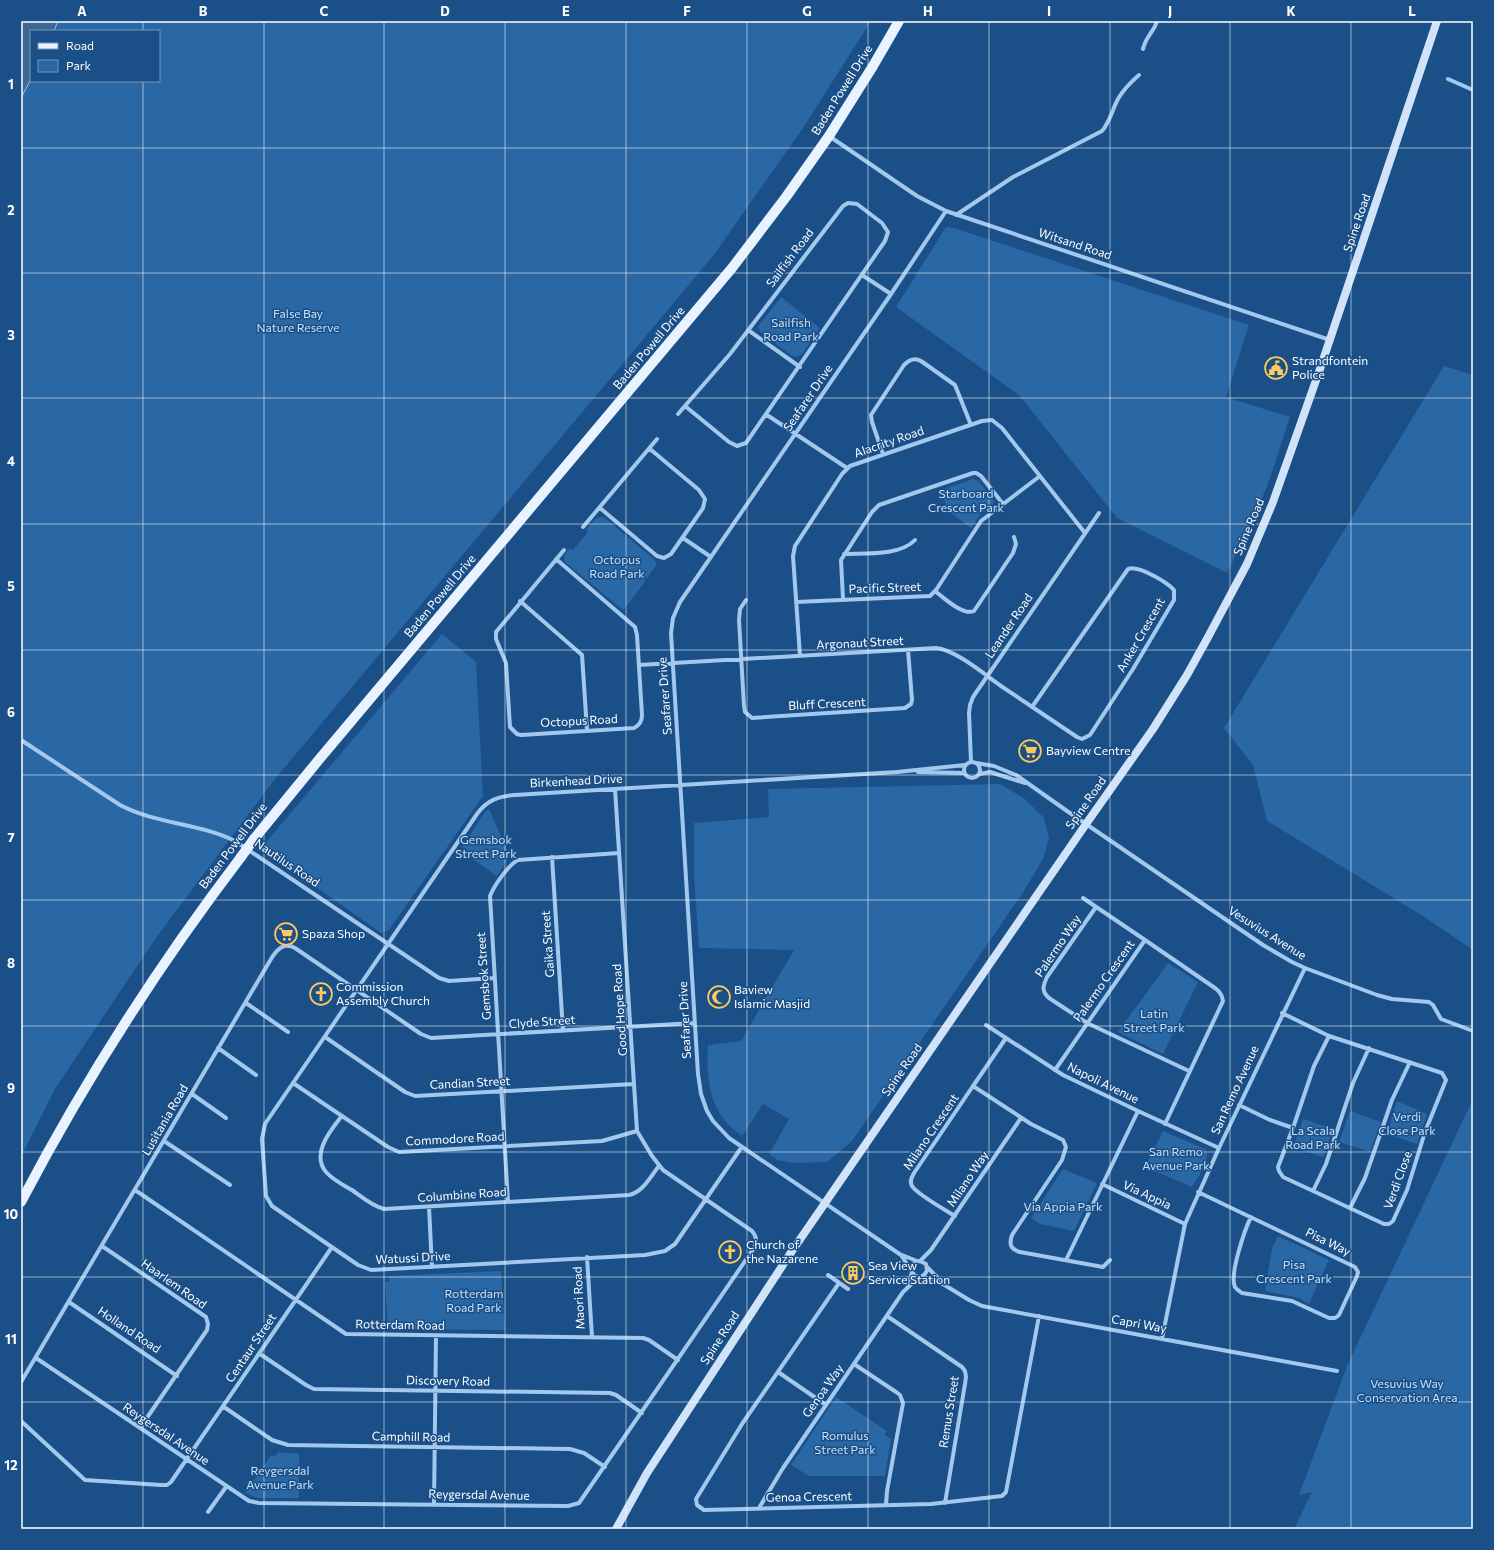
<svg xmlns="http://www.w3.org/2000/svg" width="1494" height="1550" viewBox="0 0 1494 1550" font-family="Commissioner,sans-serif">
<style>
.green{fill:#2a67a5;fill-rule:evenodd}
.water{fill:#406791;stroke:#96c3ef}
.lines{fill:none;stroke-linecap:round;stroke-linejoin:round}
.minor{stroke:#a3c8ed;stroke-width:4}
.secondary{stroke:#d0e3f9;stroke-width:8}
.primary{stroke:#e9f2ff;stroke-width:10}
.primary-bridge{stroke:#e9f2ff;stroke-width:10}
.grid{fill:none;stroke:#fff;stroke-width:1;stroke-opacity:0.55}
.labels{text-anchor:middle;stroke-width:3;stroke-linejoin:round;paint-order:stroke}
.street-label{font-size:12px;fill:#fff;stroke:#1a4f88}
.park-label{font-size:12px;fill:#c8e1f9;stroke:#1a4f88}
.poi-label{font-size:12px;fill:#fff;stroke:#1a4f88;text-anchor:start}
.neatline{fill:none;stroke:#fff;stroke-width:1.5}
.grid-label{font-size:13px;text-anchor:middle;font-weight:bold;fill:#fff}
</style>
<rect width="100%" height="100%" fill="#1a4f88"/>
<!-- green -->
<path class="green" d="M 34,21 L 871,21 L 803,128 L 713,256 L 275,779 L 158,935 L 55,1089 L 21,1157 L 21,43 ZM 31,31 L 159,31 L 159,81 L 31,81 Z
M 946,227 L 954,228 L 1249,325 L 1226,397 L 1290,417 L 1269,481 L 1253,520 L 1227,573 L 1117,518 L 1019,395 L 896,307 Z
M 781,297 L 820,328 L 803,353 L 798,357 L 792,356 L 760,332 L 758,326 Z
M 1444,366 L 1473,375 L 1473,950 L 1423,916 L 1267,821 L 1253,765 L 1224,728 Z
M 973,479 L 978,481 L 994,500 L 992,507 L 981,513 L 971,528 L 948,511 L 941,490 Z
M 601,517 L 605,518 L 655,560 L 657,564 L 638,591 L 623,610 L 565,562 C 563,555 566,552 570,548 L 573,550 L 588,532 L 586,530 L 596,518 Z
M 442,634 L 476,662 L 483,796 L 389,930 L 381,933 L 261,848 Z
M 1000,784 L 1025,799 L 1044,818 L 1049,838 L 1043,859 L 1024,891 L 852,1141 L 827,1162 L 794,1163 L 777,1160 L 769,1154 L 789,1119 L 763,1104 L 742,1136 C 709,1114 706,1081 708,1045 L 741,1041 L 794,950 L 699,948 L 694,875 L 694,823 L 769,817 L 768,789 Z
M 489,809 L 510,856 L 497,876 L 461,851 L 464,848 L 462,847 L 485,812 Z
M 1168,963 L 1198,982 L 1163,1054 L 1118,1032 Z
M 1473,1099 L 1473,1529 L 1294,1529 L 1312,1492 L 1299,1495 L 1347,1366 Z
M 1397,1101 L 1427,1114 L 1417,1144 L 1387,1134 Z
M 1350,1111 L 1381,1122 L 1370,1152 L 1339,1142 Z
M 1303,1119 L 1333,1129 L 1323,1157 L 1293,1147 Z
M 1163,1131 L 1205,1149 C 1212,1160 1198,1177 1192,1187 L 1145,1167 Z
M 1063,1169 L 1097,1183 L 1074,1231 L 1040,1224 L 1031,1218 Z
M 1278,1236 L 1329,1260 L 1309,1304 L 1299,1298 L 1265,1291 L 1272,1248 Z
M 501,1271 L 505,1330 L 388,1329 L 385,1282 L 389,1282 L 389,1276 Z
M 836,1397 L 887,1431 L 885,1435 L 891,1439 L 885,1476 L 809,1476 L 791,1465 Z
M 278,1452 L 299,1454 L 299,1498 L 258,1498 L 245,1493 L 271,1455 L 275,1457 Z"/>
<!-- water -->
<path class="water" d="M 21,21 L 58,21 L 54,31 L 31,31 L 31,79 L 21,98 Z"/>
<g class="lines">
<!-- minor -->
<path class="minor" d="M 1143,49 C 1146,36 1154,32 1157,21
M 1448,79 L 1473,90
M 829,136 L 917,196 L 946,211 L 1330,340
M 956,215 L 1013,177 L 1102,131 C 1110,122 1112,110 1118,99 C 1123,90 1131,82 1139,75
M 862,275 L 891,294
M 748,330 L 800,367
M 678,414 L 730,354 L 843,206 L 848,203 L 857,204 L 882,223 L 888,232 L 885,241 L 746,443 L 737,446 L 729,442 L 685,406
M 767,415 L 847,468
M 883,454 L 872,422 L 871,415 L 904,365 C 909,360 914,357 921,361 L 955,385 L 971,425
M 600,508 L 657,556 L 664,558 L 671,554 L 703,508 L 705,499 L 699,490 L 650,449
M 583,527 L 657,439
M 683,538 L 711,557
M 844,554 C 865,553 900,556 915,540
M 556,559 L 635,627 L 637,635 L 642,715 C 642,721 640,725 634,728 L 521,735 L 517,734 L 510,727 L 506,663 L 496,639 L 496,632 L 564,550
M 935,591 C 944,598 963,616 974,611 L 1013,553 L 1016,544 L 1014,537
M 843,599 L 841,560 L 872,512 L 879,505 L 973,473 L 976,473 L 981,476 L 1003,504
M 746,600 L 740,609 L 739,620 L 744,706 L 745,712 L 752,718 L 905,708 L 911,704 L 912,700 L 908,650
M 520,601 L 582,655 L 587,730
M 796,602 L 930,596 L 936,590 L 981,521 L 1040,476
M 800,656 L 793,556 L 795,546 L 842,474 L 850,466 L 982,421 L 992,420 L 1002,428 L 1085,533
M 639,665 L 936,648 C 956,650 984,674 1001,686 C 1026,703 1052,720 1077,737 L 1082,739 L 1090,735 L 1133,669 L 1174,600 L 1174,590 C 1167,582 1138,565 1128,569 L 1032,707
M 21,740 L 120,805 C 156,824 199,823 235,841 L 439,978 L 449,981 L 494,978
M 971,762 L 969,713 L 970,705 L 973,697 L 1099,513
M964 770a8 8 0 1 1 16 0a8 8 0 1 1-16 0Z
M 976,763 L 994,766 L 1016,775 L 1067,811 L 1263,945 L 1292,962 L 1305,968 L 1377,995 L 1392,999 L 1429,1002 L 1433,1005 L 1441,1019 L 1473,1031
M 918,772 L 964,773
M 979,774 L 990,772 L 1025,783
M 552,857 L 563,1031
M 1083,898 L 1145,940
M 1096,907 L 1047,977 C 1043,986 1041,991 1049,998 L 1087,1023 L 1189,1071
M 246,1003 L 288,1032
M 1282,1013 L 1329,1036 L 1442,1073 L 1446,1080 L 1425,1132 L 1407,1190 L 1393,1221 L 1389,1224 L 1384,1224 L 1283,1177 L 1279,1171 L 1278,1167 L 1293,1128
M 986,1025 L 1063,1075 L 1138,1111 L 1219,1148
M 325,1037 L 405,1092 L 415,1096 L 634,1084
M 218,1048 L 256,1075
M 1055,1070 L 1145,940 L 1212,986 C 1218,990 1222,993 1223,1001 L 1165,1124
M 293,1083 L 388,1147 L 399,1152 L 602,1141 L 637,1131
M 973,1086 L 1006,1038
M 192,1094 L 226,1118
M 1239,1105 L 1270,1120 L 1293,1128 L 1314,1066 L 1329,1036
M 341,1117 C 330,1131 311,1154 326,1172 C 333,1180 343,1185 352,1190 C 362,1197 372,1206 384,1209 L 629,1195 C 643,1192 650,1177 659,1166
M 164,1141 L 230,1185
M 741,1148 L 675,1244 L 665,1251 L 645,1255 L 371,1270 L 358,1265 L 272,1206 L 266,1196 L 262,1139 L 265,1124 L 269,1118 L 477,814 C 487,800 499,796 515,795 L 897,772 L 965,765
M 1102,1184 L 1185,1224
M 135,1190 L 346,1334 L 643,1338 L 649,1340 L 678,1360
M 1313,1191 L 1326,1164 L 1353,1083 L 1369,1048
M 1198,1192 L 1355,1267 L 1358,1272 L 1357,1276 L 1339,1315 L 1335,1318 L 1329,1318 L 1292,1301 L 1242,1293 C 1239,1291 1237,1290 1235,1287 C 1229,1275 1245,1229 1251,1217
M 508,1202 L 490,896 C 494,886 508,865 518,860 L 619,853
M 429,1207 L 432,1267
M 1350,1208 L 1365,1178 L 1392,1100 L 1410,1062
M 955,1216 C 945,1210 917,1194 912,1186 C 909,1181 912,1177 914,1173 L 973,1086 L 1031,1124 L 1063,1140 L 1066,1147 L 1062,1160 L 1012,1235 C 1009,1244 1010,1249 1020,1252 L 1103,1267 L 1110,1260
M 102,1246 L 206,1317 L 208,1324 L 207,1330 L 140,1428
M 902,1255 L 917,1261
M 587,1257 L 592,1337
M 1066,1260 L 1138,1111
M 920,1261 L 931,1250 L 1021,1118
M 927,1267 L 942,1282
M 911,1268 L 915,1262 L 920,1261 L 926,1264 L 927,1270 C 925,1276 921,1278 915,1276 L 901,1255 L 729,1138 L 713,1121 L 707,1111 L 701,1094 L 698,1074 L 671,633 L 673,618 L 680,602 L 891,294 L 946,211
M 828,1275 L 848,1289
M 922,1277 L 943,1284 L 969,1300 L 982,1306 L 1337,1371
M 839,1283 L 742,1424 L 696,1499 L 697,1505 L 704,1510 L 931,1504 L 1002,1496 L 1006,1492 L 1039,1316
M 908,1287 L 912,1272
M 69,1302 L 177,1376
M 887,1316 L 962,1367 L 965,1371 L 966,1377 L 965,1384 L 945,1503
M 1162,1339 L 1185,1224 L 1219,1148 L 1305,968
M 260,1354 L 306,1385 L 314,1389 L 610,1393 L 616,1395 L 642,1413
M 36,1358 L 249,1501 L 259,1503 L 568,1506 L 579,1503 L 754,1248 C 757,1241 757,1237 752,1231 L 663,1170 L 652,1156 L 637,1131 L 615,789
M 854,1364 L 896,1392 L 900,1395 L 903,1403 L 887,1491 L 886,1505
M 778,1372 L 826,1405
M 21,1382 L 271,959 C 277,949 284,942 295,948 L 421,1034 L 431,1038 L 695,1023
M 224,1407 L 272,1440 L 288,1445 L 570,1449 L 584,1453 L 605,1467
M 21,1421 L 85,1480 L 161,1485 L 167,1485 L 171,1482 L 332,1247
M 434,1505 L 436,1335
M 759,1508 L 783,1468 L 903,1292 L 919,1277
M 208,1512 L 226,1487"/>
<!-- secondary -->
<path class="secondary" d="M 616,1529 L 647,1473 L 792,1251 L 1086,824 L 1153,729 L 1187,675 L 1207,639 L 1247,564 L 1273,502 L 1320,369 L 1437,21"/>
<!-- primary -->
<path class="primary" d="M 254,839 L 317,762 L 732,268 L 786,197 L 829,136 L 873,66 L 899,21
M 21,1202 C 85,1080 158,966 241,857"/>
<!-- primary-bridge -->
<path class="primary-bridge" d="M 241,857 L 254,839"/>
</g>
<!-- grid -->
<path class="grid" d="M 143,21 L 143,31M 264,21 L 264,1529M 384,21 L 384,1529M 505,21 L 505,1529M 626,21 L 626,1529M 747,21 L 747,1529M 868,21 L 868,1529M 989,21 L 989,1529M 1110,21 L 1110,1529M 1230,21 L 1230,1529M 1351,21 L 1351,1529M 143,81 L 143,1529M 21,148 L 1473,148M 21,273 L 1473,273M 21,398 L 1473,398M 21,524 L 1473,524M 21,650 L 1473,650M 21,775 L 1473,775M 21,900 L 1473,900M 21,1026 L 1473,1026M 21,1152 L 1473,1152M 21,1277 L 1473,1277M 21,1402 L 1473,1402"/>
<!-- icons -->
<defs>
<g id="civic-ring" transform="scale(1.15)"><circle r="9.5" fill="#1a4f88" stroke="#ffc95f" stroke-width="1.5"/><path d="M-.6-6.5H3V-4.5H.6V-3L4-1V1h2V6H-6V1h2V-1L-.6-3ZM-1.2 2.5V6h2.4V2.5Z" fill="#ffc95f"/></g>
<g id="supermarket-ring" transform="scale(1.15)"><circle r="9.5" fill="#1a4f88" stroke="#ffc95f" stroke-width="1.5"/><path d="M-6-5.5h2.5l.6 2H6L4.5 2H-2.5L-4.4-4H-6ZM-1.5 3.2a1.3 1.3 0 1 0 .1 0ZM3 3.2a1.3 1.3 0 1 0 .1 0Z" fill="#ffc95f"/></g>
<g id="church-ring" transform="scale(1.15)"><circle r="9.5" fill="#1a4f88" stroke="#ffc95f" stroke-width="1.5"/><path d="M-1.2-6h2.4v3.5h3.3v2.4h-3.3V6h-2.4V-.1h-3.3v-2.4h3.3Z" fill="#ffc95f"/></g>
<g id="mosque-ring" transform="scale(1.15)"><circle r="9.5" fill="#1a4f88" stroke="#ffc95f" stroke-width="1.5"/><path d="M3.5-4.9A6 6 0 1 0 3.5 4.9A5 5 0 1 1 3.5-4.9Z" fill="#ffc95f"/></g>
<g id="building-ring" transform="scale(1.15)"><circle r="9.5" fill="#1a4f88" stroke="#ffc95f" stroke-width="1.5"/><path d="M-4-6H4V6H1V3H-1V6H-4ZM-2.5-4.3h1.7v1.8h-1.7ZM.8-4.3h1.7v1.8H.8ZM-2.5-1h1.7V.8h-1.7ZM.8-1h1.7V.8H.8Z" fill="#ffc95f"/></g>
</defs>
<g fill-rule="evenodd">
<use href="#civic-ring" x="1276" y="368"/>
<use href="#supermarket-ring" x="1030" y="751"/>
<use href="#supermarket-ring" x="286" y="934"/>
<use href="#church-ring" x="321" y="994"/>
<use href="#mosque-ring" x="719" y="997"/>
<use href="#church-ring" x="730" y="1252"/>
<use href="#building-ring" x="853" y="1273"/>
</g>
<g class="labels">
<!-- street labels -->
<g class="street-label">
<text transform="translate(842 90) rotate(-58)" y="4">Baden Powell Drive</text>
<text transform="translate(1357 223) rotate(-71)" y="4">Spine Road</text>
<text transform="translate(1075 244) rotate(18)" y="4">Witsand Road</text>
<text transform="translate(790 258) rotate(-53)" y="4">Sailfish Road</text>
<text transform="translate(649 348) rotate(-50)" y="4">Baden Powell Drive</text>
<text transform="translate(808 398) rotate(-56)" y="4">Seafarer Drive</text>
<text transform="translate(889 442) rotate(-19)" y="4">Alacrity Road</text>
<text transform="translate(1249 527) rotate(-67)" y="4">Spine Road</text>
<text transform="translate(885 588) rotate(-2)" y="4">Pacific Street</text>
<text transform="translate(440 596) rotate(-50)" y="4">Baden Powell Drive</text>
<text transform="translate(1009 626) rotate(-56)" y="4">Leander Road</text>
<text transform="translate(1141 635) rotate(-60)" y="4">Anker Crescent</text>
<text transform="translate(860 643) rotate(-3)" y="4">Argonaut Street</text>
<text transform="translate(665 696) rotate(-94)" y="4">Seafarer Drive</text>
<text transform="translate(827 704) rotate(-3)" y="4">Bluff Crescent</text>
<text transform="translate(579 721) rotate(-3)" y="4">Octopus Road</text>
<text transform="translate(576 781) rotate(-3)" y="4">Birkenhead Drive</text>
<text transform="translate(1086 803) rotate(-55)" y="4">Spine Road</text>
<text transform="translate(233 846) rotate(-53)" y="4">Baden Powell Drive</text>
<text transform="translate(287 863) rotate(34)" y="4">Nautilus Road</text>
<text transform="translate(1267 933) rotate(32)" y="4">Vesuvius Avenue</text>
<text transform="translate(548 944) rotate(-94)" y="4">Gaika Street</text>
<text transform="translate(1058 946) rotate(-56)" y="4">Palermo Way</text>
<text transform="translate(484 976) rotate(-94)" y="4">Gemsbok Street</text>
<text transform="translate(1104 981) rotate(-55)" y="4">Palermo Crescent</text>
<text transform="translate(620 1010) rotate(-94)" y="4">Good Hope Road</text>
<text transform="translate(685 1020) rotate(-93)" y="4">Seafarer Drive</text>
<text transform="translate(542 1022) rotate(-4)" y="4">Clyde Street</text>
<text transform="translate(902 1070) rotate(-55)" y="4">Spine Road</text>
<text transform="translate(470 1083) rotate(-3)" y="4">Candian Street</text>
<text transform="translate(1103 1083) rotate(26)" y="4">Napoli Avenue</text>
<text transform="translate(1235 1090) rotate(-65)" y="4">San Remo Avenue</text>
<text transform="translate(165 1120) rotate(-60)" y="4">Lusitania Road</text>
<text transform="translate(931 1132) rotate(-56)" y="4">Milano Crescent</text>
<text transform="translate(455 1139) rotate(-3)" y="4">Commodore Road</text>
<text transform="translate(968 1179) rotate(-56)" y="4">Milano Way</text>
<text transform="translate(1398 1180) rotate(-70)" y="4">Verdi Close</text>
<text transform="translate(462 1195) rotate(-4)" y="4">Columbine Road</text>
<text transform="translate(1147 1195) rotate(25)" y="4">Via Appia</text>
<text transform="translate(1328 1242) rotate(26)" y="4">Pisa Way</text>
<text transform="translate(413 1258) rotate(-3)" y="4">Watussi Drive</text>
<text transform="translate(174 1284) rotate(35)" y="4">Haarlem Road</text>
<text transform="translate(579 1298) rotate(-93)" y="4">Maori Road</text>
<text transform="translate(1139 1324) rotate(10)" y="4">Capri Way</text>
<text transform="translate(400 1325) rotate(1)" y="4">Rotterdam Road</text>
<text transform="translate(129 1330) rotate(34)" y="4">Holland Road</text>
<text transform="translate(720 1338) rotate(-57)" y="4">Spine Road</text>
<text transform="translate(251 1348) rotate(-56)" y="4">Centaur Street</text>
<text transform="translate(448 1381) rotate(1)" y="4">Discovery Road</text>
<text transform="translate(823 1391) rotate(-55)" y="4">Genoa Way</text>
<text transform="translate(949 1412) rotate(-81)" y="4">Remus Street</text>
<text transform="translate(166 1434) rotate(34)" y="4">Reygersdal Avenue</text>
<text transform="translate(411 1437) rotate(1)" y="4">Camphill Road</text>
<text transform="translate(479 1495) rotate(1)" y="4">Reygersdal Avenue</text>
<text transform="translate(809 1497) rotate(-1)" y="4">Genoa Crescent</text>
</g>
<!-- park labels -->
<g class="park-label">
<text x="298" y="318">False Bay<tspan x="298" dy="14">Nature Reserve</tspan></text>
<text x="791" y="327">Sailfish<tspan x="791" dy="14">Road Park</tspan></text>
<text x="966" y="498">Starboard<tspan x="966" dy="14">Crescent Park</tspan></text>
<text x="617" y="564">Octopus<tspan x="617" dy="14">Road Park</tspan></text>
<text x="486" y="844">Gemsbok<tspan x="486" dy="14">Street Park</tspan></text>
<text x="1154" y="1018">Latin<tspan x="1154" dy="14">Street Park</tspan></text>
<text x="1407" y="1121">Verdi<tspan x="1407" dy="14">Close Park</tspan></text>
<text x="1313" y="1135">La Scala<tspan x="1313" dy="14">Road Park</tspan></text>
<text x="1176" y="1156">San Remo<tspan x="1176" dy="14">Avenue Park</tspan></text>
<text x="1063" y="1211">Via Appia Park</text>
<text x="1294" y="1269">Pisa<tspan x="1294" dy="14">Crescent Park</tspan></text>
<text x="474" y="1298">Rotterdam<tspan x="474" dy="14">Road Park</tspan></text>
<text x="1407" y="1388">Vesuvius Way<tspan x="1407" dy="14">Conservation Area</tspan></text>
<text x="845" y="1440">Romulus<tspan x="845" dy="14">Street Park</tspan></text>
<text x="280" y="1475">Reygersdal<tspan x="280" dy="14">Avenue Park</tspan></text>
</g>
<!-- poi labels -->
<g class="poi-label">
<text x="1292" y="365">Strandfontein<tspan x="1292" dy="14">Police</tspan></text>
<text x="1046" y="755">Bayview Centre</text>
<text x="302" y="938">Spaza Shop</text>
<text x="336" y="991">Commission<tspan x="336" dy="14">Assembly Church</tspan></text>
<text x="734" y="994">Baview<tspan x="734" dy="14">Islamic Masjid</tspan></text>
<text x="746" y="1249">Church of<tspan x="746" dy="14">the Nazarene</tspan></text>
<text x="868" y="1270">Sea View<tspan x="868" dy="14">Service Station</tspan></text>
</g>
</g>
<!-- border -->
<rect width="1494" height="1550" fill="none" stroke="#1a4f88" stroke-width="44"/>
<!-- legend -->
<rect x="30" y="30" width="130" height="52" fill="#1a4f88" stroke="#7695b8"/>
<rect x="38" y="43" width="20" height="6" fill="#e9f2ff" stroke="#7695b8"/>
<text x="66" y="50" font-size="12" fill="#ffffff">Road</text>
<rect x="38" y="60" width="20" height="12" fill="#2a67a5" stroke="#7695b8"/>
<text x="66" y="70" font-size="12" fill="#ffffff">Park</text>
<rect x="22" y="22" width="1450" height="1506" class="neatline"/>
<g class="grid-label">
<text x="82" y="16">A</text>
<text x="203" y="16">B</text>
<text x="324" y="16">C</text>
<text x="445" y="16">D</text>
<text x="566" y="16">E</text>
<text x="687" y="16">F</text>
<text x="807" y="16">G</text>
<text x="928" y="16">H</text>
<text x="1049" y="16">I</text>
<text x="1170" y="16">J</text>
<text x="1291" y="16">K</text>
<text x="1412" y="16">L</text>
<text x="11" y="89">1</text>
<text x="11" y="215">2</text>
<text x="11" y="340">3</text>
<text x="11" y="466">4</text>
<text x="11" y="591">5</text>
<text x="11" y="717">6</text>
<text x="11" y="842">7</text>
<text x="11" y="968">8</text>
<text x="11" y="1093">9</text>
<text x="11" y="1219">10</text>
<text x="11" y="1344">11</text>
<text x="11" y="1470">12</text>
</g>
</svg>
